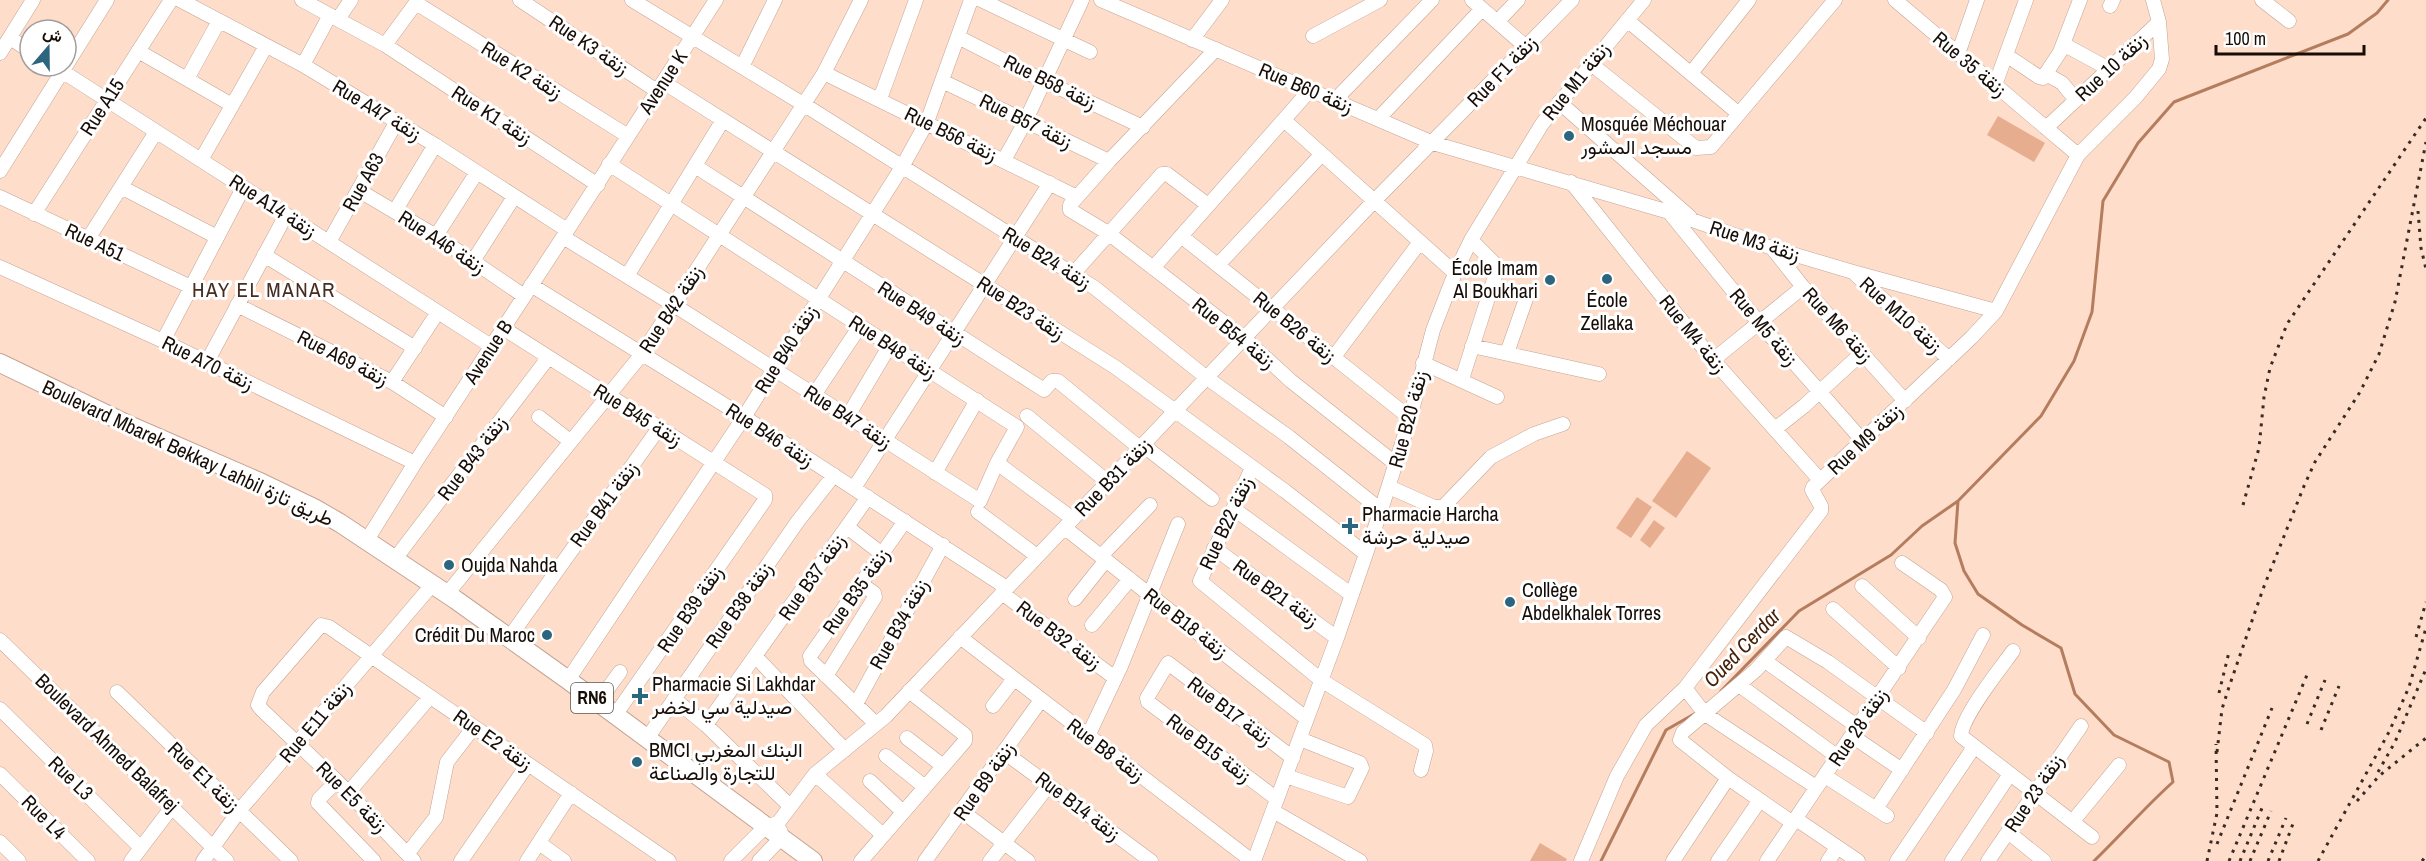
<svg xmlns="http://www.w3.org/2000/svg" width="2426" height="861" viewBox="0 0 2426 861" font-family="'Archivo Narrow',Vazirmatn,sans-serif">
<style>
.green{fill:#e6ae8f}
.lines{fill:none;stroke-linecap:round;stroke-linejoin:round}
.stream{stroke:#b47d5e;stroke-width:3}
.minor-casing{stroke:#c4a493;stroke-width:15}
.major-casing{stroke:#c4a493;stroke-width:20}
.minor{stroke:#fff;stroke-width:14}
.major{stroke:#fff;stroke-width:18}
.rail{stroke:#382b23;stroke-width:3;stroke-dasharray:3 6;stroke-linecap:butt}
.poi-dot{fill:#2c657e;stroke:#fff;stroke-width:2}
.labels{text-anchor:middle;stroke-width:6;stroke-linejoin:round;paint-order:stroke}
.shield{fill:#fff;stroke:#5d5651;stroke-width:1.5}
.shield-label{font-size:18px;font-weight:bold;fill:#170d07}
.street-label{font-size:20px;fill:#170d07;stroke:#fff}
.poi-label{font-size:20px;fill:#170d07;stroke:#fff;text-anchor:start}
.neighbourhood-label{font-size:21px;letter-spacing:1.5px;fill:#462d1f;stroke:#fff}
.water-label{font-size:21px;font-style:italic;fill:#472109;stroke:#fff}
</style>
<rect width="100%" height="100%" fill="#feddcb"/>
<!-- green -->
<path class="green" d="M 1998,116 L 2045,143 L 2034,162 L 1987,135 Z
M 1687,451 L 1711,468 L 1676,518 L 1652,501 Z
M 1637,497 L 1652,507 L 1631,538 L 1616,528 Z
M 1654,520 L 1665,528 L 1650,548 L 1640,540 Z
M 1540,843 L 1567,859 L 1566,861 L 1530,861 Z"/>
<g class="lines">
<!-- stream -->
<path class="stream" d="M 1721,691 L 1799,611 L 1891,555 L 1922,526 L 1958,501
M 1601,861 L 1666,730 L 1696,713
M 2094,861 C 2121,835 2145,807 2173,782 L 2169,762 L 2114,735 L 2075,694 L 2061,648 L 2022,625 L 1978,594 L 1964,571 L 1955,543 L 1958,501 L 2041,416 L 2074,361 L 2092,312 L 2103,201 L 2138,143 L 2174,102 L 2348,34 L 2377,13 L 2388,0"/>
<!-- minor casing -->
<g class="minor-casing">
<path id="minor" d="M 180,0 L 303,65 L 435,145 L 567,230
M 302,0 L 385,45 L 598,185
M 520,0 L 657,91
M 632,0 L 803,104 L 1095,288 L 1207,378 L 1289,437 L 1381,510
M 981,0 L 1090,52
M 1101,0 L 1433,143 L 1669,212 L 1772,248 L 1853,272 L 1996,311
M 1472,0 L 1525,46
M 1895,0 L 2078,155
M 2262,0 L 2289,21
M 416,3 L 628,136
M 2110,6 L 2113,0
M 338,19 L 351,0
M 1627,20 L 1739,114
M 1498,21 L 1518,0
M 1313,36 L 1380,0
M 958,37 L 1044,81 L 1143,127
M 10,38 L 30,51
M 1192,40 L 1222,0
M 2063,44 L 2109,69
M 385,45 L 418,0
M 1216,49 L 1109,161 L 1070,205 L 1070,210 L 1108,233 L 1244,338 L 1291,381 L 1396,464
M 138,51 L 232,105
M 0,53 L 33,0
M 1958,54 L 1977,0
M 2006,55 L 2039,77 L 2043,78 L 2060,52 L 2080,0
M 1590,63 L 1696,148 L 1711,147 L 1835,0
M 303,65 L 330,15
M 54,66 L 491,346
M 742,67 L 775,0
M 1692,72 L 1749,0
M 824,73 L 1077,197
M 2046,74 L 2062,83 L 2076,100
M 187,79 L 219,21
M 942,81 L 1109,161
M 663,82 L 1115,367 L 1285,491 L 1366,554
M 1995,85 L 2026,0
M 880,99 L 916,0
M 1335,100 L 1432,0
M 1559,102 L 1690,217
M 1378,119 L 1482,9
M 1285,121 L 1455,273
M 2046,128 L 2159,22 L 2153,0
M 201,160 L 266,46
M 1004,160 L 1025,122 L 1082,0
M 695,166 L 1044,390 L 1052,381 L 1058,381 L 1141,449
M 0,171 L 107,0
M 1571,182 L 1713,360 L 1820,480
M 121,187 L 217,237
M 358,190 L 436,236 L 524,296
M 0,197 L 191,287
M 395,211 L 435,145
M 1669,212 L 1760,324 L 1862,440
M 34,214 L 171,0
M 436,236 L 477,172
M 1181,236 L 1410,418
M 563,237 L 674,305 L 980,501 L 997,463 L 1017,427 L 609,164
M 88,239 L 156,132
M 329,242 L 397,121
M 1772,248 L 1803,287 L 1905,401
M 264,255 L 415,348
M 473,261 L 514,197
M 1218,265 L 1322,154
M 0,267 L 163,341 L 415,463
M 1153,268 L 1310,90
M 1073,274 L 1162,174 L 1167,174 L 1208,205
M 1855,274 L 1949,359
M 627,276 L 723,120
M 531,285 L 744,417 L 1007,588
M 237,305 L 392,382 L 446,417
M 503,328 L 765,495 L 765,500 L 616,714
M 163,341 L 243,188
M 1472,346 L 1599,374
M 1507,353 L 1528,293
M 1333,358 L 1420,242
M 1713,360 L 1803,287
M 207,362 L 286,215
M 1423,363 L 1497,397
M 1462,379 L 1497,270 L 1496,265 L 1471,240
M 392,382 L 438,312
M 814,395 L 860,326
M 848,416 L 890,345
M 1027,416 L 1109,483
M 539,417 L 570,441
M 1775,429 L 1804,406 L 1862,353
M 1144,446 L 1212,499
M 997,463 L 1073,519
M 1252,468 L 1200,581 L 1321,680 L 1425,745 L 1426,751 L 1421,770
M 935,473 L 977,400
M 1389,487 L 1434,507 L 1443,507 L 1491,457 L 1534,434 L 1563,424
M 854,488 L 1050,183
M 1234,509 L 1352,595
M 978,512 L 1037,556
M 847,527 L 882,554
M 1065,528 L 1307,719
M 367,540 L 415,463 L 563,237 L 716,0
M 1214,548 L 1337,638
M 1101,556 L 1150,505
M 395,559 L 548,358
M 1862,586 L 1919,638
M 1002,593 L 1115,678
M 447,594 L 642,354 L 824,73 L 861,0
M 1075,599 L 1106,560
M 1833,609 L 1899,668
M 1092,625 L 1130,579
M 960,637 L 1252,861
M 509,638 L 659,428
M 0,640 L 227,861
M 2013,651 C 2000,669 1962,716 1961,736 L 2092,837
M 755,656 L 845,750
M 1765,661 L 1858,727
M 826,676 L 875,597 L 874,593 L 861,584
M 568,680 L 744,417 L 902,167 L 927,122 L 971,0
M 1739,685 L 1838,757
M 1685,688 L 1705,714 L 1816,787
M 117,692 L 291,861
M 674,699 L 706,725 L 790,806
M 598,702 L 620,672
M 856,704 L 943,545
M 993,706 L 1014,679
M 0,709 L 141,848
M 876,724 L 811,661 L 810,656 L 905,521
M 706,725 L 868,497
M 1088,736 L 1121,666 L 1178,524
M 1852,736 L 1902,770
M 648,737 L 798,521 L 834,475
M 907,738 L 943,766
M 1004,752 L 1151,861
M 886,756 L 925,787
M 0,774 L 88,861
M 815,774 L 883,835
M 1286,776 L 1348,797 L 1362,768 L 1360,763 L 1300,739
M 1825,776 L 1887,816
M 337,781 L 319,799 L 318,803 L 374,861
M 870,781 L 903,812
M 348,793 L 430,697
M 1277,799 L 1148,702 L 1147,698 L 1168,663 L 1293,758
M 1876,809 L 1954,690 L 1983,635
M 1273,811 L 1360,861
M 963,812 L 1028,861
M 1796,819 L 1858,861
M 2073,821 L 2119,765
M 1793,823 L 1728,778 L 1680,740 L 1683,732 L 1756,670 L 1786,637 L 1828,662 L 1927,733
M 2008,832 L 2044,861
M 0,842 L 19,861
M 539,843 L 564,861
M 408,853 L 436,817 L 447,762 L 474,727
M 131,861 L 172,807
M 203,861 L 239,811 L 432,585
M 414,861 L 337,781 L 262,710 L 258,705 L 263,692 L 321,625 L 329,627 L 669,861
M 461,861 L 528,764
M 527,861 L 571,793
M 731,861 L 766,826 L 778,823 L 815,774 L 886,716 L 1374,201 L 1572,0
M 759,861 L 782,837 L 780,830
M 861,861 L 965,741 L 965,735 L 909,691
M 925,861 L 1041,700
M 990,861 L 1049,785
M 1254,861 L 1337,638 L 1381,510 L 1410,418 L 1433,330 L 1455,273 L 1471,240 L 1542,124 L 1644,0
M 1581,861 L 1617,776 L 1646,725 L 1685,688 L 1821,511 L 1821,506 L 1812,490 L 1813,487 L 1972,337 L 1996,311 L 2078,155 L 2135,98 L 2159,69 L 2162,59 L 2159,22
M 1673,861 L 1728,778
M 1718,861 L 1760,800
M 1767,861 L 1945,597 L 1941,590 L 1902,563
M 1828,861 L 1837,848
M 1897,861 L 1974,747
M 1952,861 L 2010,774
M 1988,861 L 2081,726"/>
</g>
<!-- major casing -->
<g class="major-casing">
<path id="major" d="M 0,363 L 131,426 L 262,483 L 314,508 L 340,523 L 456,600 L 568,680 L 813,861"/>
</g>
<!-- minor -->
<use href="#minor" class="minor"/>
<!-- major -->
<use href="#major" class="major"/>
<!-- rail -->
<path class="rail" d="M 2418,211 L 2421,248 L 2426,269
M 2243,505 L 2259,448 L 2264,397 L 2270,368 L 2287,324 L 2426,118
M 2416,637 L 2426,602
M 2219,693 L 2229,652
M 2307,724 L 2325,680
M 2321,730 L 2339,686
M 2217,752 L 2222,709 L 2229,687 L 2263,589 L 2304,486 L 2315,462 L 2360,392 L 2379,354 L 2395,302 L 2426,142
M 2378,772 L 2395,742 L 2426,669
M 2357,801 L 2379,776 L 2426,738
M 2217,844 L 2272,708
M 2207,861 L 2217,813 L 2216,744
M 2229,861 L 2307,675
M 2240,861 L 2262,808
M 2250,861 L 2271,811
M 2268,861 L 2286,818
M 2279,861 L 2294,821
M 2318,861 L 2389,732 L 2409,687 L 2426,628
M 2422,861 L 2426,856"/>
</g>
<!-- markers -->
<g class="poi-dot">
<circle cx="1569" cy="136" r="6"/>
<circle cx="1607" cy="279" r="6"/>
<circle cx="1550" cy="280" r="6"/>
<path d="M1347 517h6v6h6v6h-6v6h-6v-6h-6v-6h6z"/>
<circle cx="449" cy="565" r="6"/>
<circle cx="1510" cy="602" r="6"/>
<circle cx="547" cy="635" r="6"/>
<path d="M637 687h6v6h6v6h-6v6h-6v-6h-6v-6h6z"/>
<circle cx="637" cy="762" r="6"/>
</g>
<g class="labels">
<!-- shield labels -->
<rect class="shield" x="571" y="683" width="42" height="30" rx="4.5"/>
<g class="shield-label">
<text x="592" y="704">RN6</text>
</g>
<!-- street labels -->
<g class="street-label">
<text transform="translate(589 45) rotate(34)" y="7">Rue K3 زنقة</text>
<text transform="translate(1970 64) rotate(40)" y="7">Rue 35 زنقة</text>
<text transform="translate(2111 67) rotate(-43)" y="7">Rue 10 زنقة</text>
<text transform="translate(522 70) rotate(32)" y="7">Rue K2 زنقة</text>
<text transform="translate(1502 71) rotate(-46)" y="7">Rue F1 زنقة</text>
<text transform="translate(1576 81) rotate(-51)" y="7">Rue M1 زنقة</text>
<text transform="translate(663 82) rotate(-57)" y="7">Avenue K</text>
<text transform="translate(1050 82) rotate(26)" y="7">Rue B58 زنقة</text>
<text transform="translate(1306 88) rotate(23)" y="7">Rue B60 زنقة</text>
<text transform="translate(102 107) rotate(-57)" y="7">Rue A15</text>
<text transform="translate(377 110) rotate(31)" y="7">Rue A47 زنقة</text>
<text transform="translate(492 115) rotate(33)" y="7">Rue K1 زنقة</text>
<text transform="translate(1026 121) rotate(26)" y="7">Rue B57 زنقة</text>
<text transform="translate(951 134) rotate(26)" y="7">Rue B56 زنقة</text>
<text transform="translate(363 182) rotate(-61)" y="7">Rue A63</text>
<text transform="translate(273 206) rotate(33)" y="7">Rue A14 زنقة</text>
<text transform="translate(1755 241) rotate(18)" y="7">Rue M3 زنقة</text>
<text transform="translate(95 242) rotate(25)" y="7">Rue A51</text>
<text transform="translate(442 242) rotate(33)" y="7">Rue A46 زنقة</text>
<text transform="translate(1047 258) rotate(32)" y="7">Rue B24 زنقة</text>
<text transform="translate(1021 308) rotate(33)" y="7">Rue B23 زنقة</text>
<text transform="translate(671 309) rotate(-57)" y="7">Rue B42 زنقة</text>
<text transform="translate(922 313) rotate(33)" y="7">Rue B49 زنقة</text>
<text transform="translate(1901 315) rotate(42)" y="7">Rue M10 زنقة</text>
<text transform="translate(1838 325) rotate(48)" y="7">Rue M6 زنقة</text>
<text transform="translate(1295 327) rotate(39)" y="7">Rue B26 زنقة</text>
<text transform="translate(1764 327) rotate(50)" y="7">Rue M5 زنقة</text>
<text transform="translate(1234 333) rotate(39)" y="7">Rue B54 زنقة</text>
<text transform="translate(1693 334) rotate(51)" y="7">Rue M4 زنقة</text>
<text transform="translate(893 347) rotate(33)" y="7">Rue B48 زنقة</text>
<text transform="translate(786 349) rotate(-58)" y="7">Rue B40 زنقة</text>
<text transform="translate(488 352) rotate(-57)" y="7">Avenue B</text>
<text transform="translate(343 358) rotate(27)" y="7">Rue A69 زنقة</text>
<text transform="translate(208 363) rotate(26)" y="7">Rue A70 زنقة</text>
<text transform="translate(638 415) rotate(32)" y="7">Rue B45 زنقة</text>
<text transform="translate(848 417) rotate(33)" y="7">Rue B47 زنقة</text>
<text transform="translate(1408 419) rotate(-75)" y="7">Rue B20 زنقة</text>
<text transform="translate(770 435) rotate(33)" y="7">Rue B46 زنقة</text>
<text transform="translate(1865 439) rotate(-43)" y="7">Rue M9 زنقة</text>
<text transform="translate(188 453) rotate(25)" y="7">Boulevard Mbarek Bekkay Lahbil طريق تازة</text>
<text transform="translate(472 458) rotate(-53)" y="7">Rue B43 زنقة</text>
<text transform="translate(1113 477) rotate(-46)" y="7">Rue B31 زنقة</text>
<text transform="translate(604 504) rotate(-54)" y="7">Rue B41 زنقة</text>
<text transform="translate(1226 523) rotate(-65)" y="7">Rue B22 زنقة</text>
<text transform="translate(812 577) rotate(-55)" y="7">Rue B37 زنقة</text>
<text transform="translate(856 591) rotate(-55)" y="7">Rue B35 زنقة</text>
<text transform="translate(1276 593) rotate(36)" y="7">Rue B21 زنقة</text>
<text transform="translate(739 605) rotate(-55)" y="7">Rue B38 زنقة</text>
<text transform="translate(690 609) rotate(-56)" y="7">Rue B39 زنقة</text>
<text transform="translate(1186 623) rotate(38)" y="7">Rue B18 زنقة</text>
<text transform="translate(899 624) rotate(-61)" y="7">Rue B34 زنقة</text>
<text transform="translate(1059 635) rotate(37)" y="7">Rue B32 زنقة</text>
<text transform="translate(1230 711) rotate(37)" y="7">Rue B17 زنقة</text>
<text transform="translate(315 722) rotate(-50)" y="7">Rue E11 زنقة</text>
<text transform="translate(1858 727) rotate(-56)" y="7">Rue 28 زنقة</text>
<text transform="translate(493 740) rotate(35)" y="7">Rue E2 زنقة</text>
<text transform="translate(107 743) rotate(44)" y="7">Boulevard Ahmed Balafrej</text>
<text transform="translate(1209 748) rotate(37)" y="7">Rue B15 زنقة</text>
<text transform="translate(1106 750) rotate(37)" y="7">Rue B8 زنقة</text>
<text transform="translate(204 777) rotate(44)" y="7">Rue E1 زنقة</text>
<text transform="translate(71 778) rotate(44)" y="7">Rue L3</text>
<text transform="translate(984 781) rotate(-55)" y="7">Rue B9 زنقة</text>
<text transform="translate(2034 793) rotate(-56)" y="7">Rue 23 زنقة</text>
<text transform="translate(352 797) rotate(45)" y="7">Rue E5 زنقة</text>
<text transform="translate(1078 806) rotate(37)" y="7">Rue B14 زنقة</text>
<text transform="translate(44 817) rotate(45)" y="7">Rue L4</text>
</g>
<!-- poi labels -->
<g class="poi-label">
<text x="1581" y="131">Mosquée Méchouar<tspan x="1581" dy="23">مسجد المشور</tspan></text>
<text x="1538" y="275" text-anchor="end">École Imam<tspan x="1538" dy="23">Al Boukhari</tspan></text>
<text x="1607" y="307" text-anchor="middle">École<tspan x="1607" dy="23">Zellaka</tspan></text>
<text x="1362" y="521">Pharmacie Harcha<tspan x="1362" dy="23">صيدلية حرشة</tspan></text>
<text x="461" y="572">Oujda Nahda</text>
<text x="1522" y="597">Collège<tspan x="1522" dy="23">Abdelkhalek Torres</tspan></text>
<text x="535" y="642" text-anchor="end">Crédit Du Maroc</text>
<text x="652" y="691">Pharmacie Si Lakhdar<tspan x="652" dy="23">صيدلية سي لخضر</tspan></text>
<text x="649" y="757">BMCI البنك المغربي<tspan x="649" dy="23">للتجارة والصناعة</tspan></text>
</g>
<!-- neighbourhood labels -->
<g class="neighbourhood-label">
<text x="264" y="297">HAY EL MANAR</text>
</g>
<!-- water labels -->
<g class="water-label">
<text transform="translate(1742 648) rotate(-46)" y="7">Oued Cerdar</text>
</g>
</g>
<!-- north arrow -->
<g transform="translate(48 48) rotate(20)"><circle r="28" fill="#ffffff" stroke="#a29e9c" stroke-width="1.5"/>
<path d="M0-4.5L10 22L0 15L-10 22Z" fill="#2c657e"/>
<text y="-9" font-size="16" font-weight="bold" text-anchor="middle" fill="#170d07">ش</text>
</g>
<!-- scale -->
<path d="M2216 45v9h148v-9" fill="none" stroke="#170d07" stroke-width="3"/>
<text x="2225" y="45" font-size="18" fill="#170d07" stroke="#ffffff" stroke-width="4.5" paint-order="stroke">100 m</text>
</svg>
